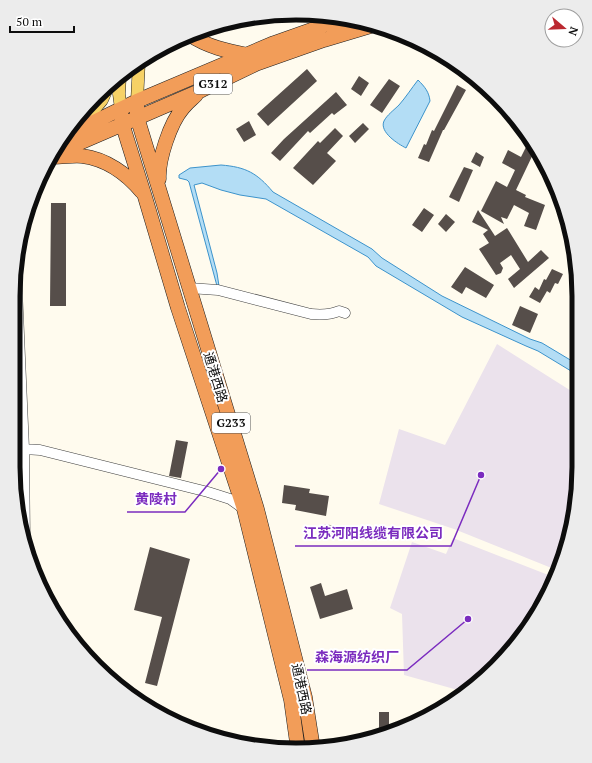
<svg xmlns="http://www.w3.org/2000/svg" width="592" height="763" viewBox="0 0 592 763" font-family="'PT Serif','Noto Sans SC',serif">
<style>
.industrial{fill:#ebe2ec}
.water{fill:#b3ddf5;stroke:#3c93cb}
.building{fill:#564e4a}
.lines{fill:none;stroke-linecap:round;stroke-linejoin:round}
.minor-casing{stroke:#404040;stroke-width:11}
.major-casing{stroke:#1e1e1e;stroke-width:13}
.highway-casing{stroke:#1e1e1e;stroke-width:15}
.minor{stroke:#fff;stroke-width:10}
.major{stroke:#f6d166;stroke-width:12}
.highway{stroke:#f29d59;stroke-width:14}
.labels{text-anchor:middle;stroke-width:4;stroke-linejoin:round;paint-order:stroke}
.shield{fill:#fff;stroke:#565656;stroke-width:1}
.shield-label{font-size:12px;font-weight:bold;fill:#0d0d0d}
.street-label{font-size:13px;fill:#0d0d0d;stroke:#fff}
.rim{fill:none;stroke:#0d0d0d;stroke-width:5}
.leader{fill:none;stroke:#7b2cbf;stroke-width:1.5}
.callout-dot{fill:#7b2cbf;stroke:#fff;stroke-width:1.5}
.callout-label{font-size:14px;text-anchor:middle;font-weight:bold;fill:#7b2cbf;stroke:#fff;stroke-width:4;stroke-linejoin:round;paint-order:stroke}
</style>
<rect width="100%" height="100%" fill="#fffbee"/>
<!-- industrial -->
<path class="industrial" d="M 497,344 L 576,394 L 574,522 L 559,571 L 454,529 L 379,504 L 399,429 L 445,445 Z
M 453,538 L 556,578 L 531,624 L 483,680 L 465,692 L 404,675 L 402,614 L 390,608 L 412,542 L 446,554 Z"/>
<!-- water -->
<path class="water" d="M 418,80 C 425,87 429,92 430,101 L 406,148 C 398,144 379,132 384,121 C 387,115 394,110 399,105 C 406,97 411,89 418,80 Z
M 221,165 C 246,167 257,173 273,192 L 372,249 L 382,258 L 442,296 L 530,339 L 542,343 L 577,364 L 576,374 L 538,351 L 526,346 L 462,317 L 376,266 L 368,257 L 266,199 L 240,195 L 221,190 L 202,183 L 194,185 L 217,273 L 219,286 L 217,286 L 189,182 L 187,180 L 179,178 L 179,175 L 190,168 Z"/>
<!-- building -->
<path class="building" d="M 307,69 L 317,81 L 268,126 L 257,114 Z
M 359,76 L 369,83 L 361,96 L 351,89 Z
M 389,79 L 400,86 L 382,113 L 370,105 Z
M 457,85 L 466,90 L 444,130 L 443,130 L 429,162 L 418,158 L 424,144 L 426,145 L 432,130 L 434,131 Z
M 336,92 L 347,105 L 334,115 L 332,113 L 310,133 L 308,131 L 280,161 L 271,153 L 284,139 Z
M 249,121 L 256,135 L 244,142 L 236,129 Z
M 363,123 L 369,129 L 355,143 L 349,136 Z
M 335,128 L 343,136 L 327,153 L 336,161 L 313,185 L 293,168 L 318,141 L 320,143 Z
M 530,139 L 536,148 L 516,190 L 526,195 L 525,197 L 545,205 L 536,230 L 524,226 L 529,213 L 514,205 L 507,219 L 501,217 L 504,224 L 481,211 L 496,181 L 507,187 L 515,170 L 502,163 L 508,150 L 521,157 Z
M 476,152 L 484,157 L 480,167 L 471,162 Z
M 464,167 L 473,170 L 459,202 L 449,197 Z
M 51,203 L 66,203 L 66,306 L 50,306 Z
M 424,208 L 434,215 L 422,232 L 412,225 Z
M 478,210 L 495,236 L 507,228 L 528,262 L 541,250 L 549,258 L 514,288 L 508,279 L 520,269 L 511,255 L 500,263 L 503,268 L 501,273 L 496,275 L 479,249 L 489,243 L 483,234 L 488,230 L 472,222 Z
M 446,214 L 455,222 L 446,232 L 438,224 Z
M 465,267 L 494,285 L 486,298 L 466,287 L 462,294 L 451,287 Z
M 552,269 L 563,274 L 558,284 L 555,283 L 550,293 L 547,291 L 540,303 L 529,297 L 535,287 L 539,290 L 544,279 L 546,280 Z
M 520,306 L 538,314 L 530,333 L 512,325 Z
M 176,440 L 188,442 L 181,478 L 169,476 Z
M 284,485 L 310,489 L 309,493 L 329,496 L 326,516 L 295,510 L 296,505 L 282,503 Z
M 325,524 L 345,528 L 343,537 L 323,534 Z
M 150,547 L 190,559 L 157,686 L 145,683 L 162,617 L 134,610 Z
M 321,583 L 325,596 L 347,589 L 353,609 L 320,619 L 310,587 Z
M 379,712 L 389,712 L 389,732 L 379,737 Z"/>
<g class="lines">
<!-- minor casing -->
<g class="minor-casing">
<path id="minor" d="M 16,267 L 24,449 L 25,546
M 189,288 L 218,290 L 311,314 C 321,315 330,315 339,311 L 345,313
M 24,449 L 40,450 L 208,492 L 230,499 L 244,509"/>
</g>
<!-- major casing -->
<g class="major-casing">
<path id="major" d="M 120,76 L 119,94 L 121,109
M 137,101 L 139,62
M 77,130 L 102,100 L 109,84"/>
</g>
<!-- highway casing -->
<g class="highway-casing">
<path id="highway" d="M 190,35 C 208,47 227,51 248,55
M 137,101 L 137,117 L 257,509 L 305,697 L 313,748
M 121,109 L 122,123 L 145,197 L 178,308 L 244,509 L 291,700 L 298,750
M 65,136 L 137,101 L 274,43 L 325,25 L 346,19
M 56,153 L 202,90 L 256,64 L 324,40 L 374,25
M 54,157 C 63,157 73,155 82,156 C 106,159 127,174 142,192
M 159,179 C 158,160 170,123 183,108 C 187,103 192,99 196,95"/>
</g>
<!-- minor -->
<use href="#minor" class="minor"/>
<!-- major -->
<use href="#major" class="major"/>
<!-- highway -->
<use href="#highway" class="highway"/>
</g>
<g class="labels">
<!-- shield labels -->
<g class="shield">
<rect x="194" y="74" width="38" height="20" rx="3"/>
<rect x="212" y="413" width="38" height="20" rx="3"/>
</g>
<g class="shield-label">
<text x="213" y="88">G312</text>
<text x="231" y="427">G233</text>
</g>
<!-- street labels -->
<g class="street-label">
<text transform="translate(216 377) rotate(73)" y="5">通港西路</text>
<text transform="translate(302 689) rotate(78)" y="5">通港西路</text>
</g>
</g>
<!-- crop -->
<path d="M0 0H592V763H0ZM296 20H296A276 276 0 0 1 572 296V467A276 276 0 0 1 296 743H296A276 276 0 0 1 20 467V296A276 276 0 0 1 296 20Z" fill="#ececec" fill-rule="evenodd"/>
<path class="rim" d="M296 20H296A276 276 0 0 1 572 296V467A276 276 0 0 1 296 743H296A276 276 0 0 1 20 467V296A276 276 0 0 1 296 20Z"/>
<!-- callouts -->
<path class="leader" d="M221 469L185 512H127M481 475L451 546H295M468 619L407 670H307"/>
<g class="callout-dot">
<circle cx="221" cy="469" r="4"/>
<circle cx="481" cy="475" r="4"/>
<circle cx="468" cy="619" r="4"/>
</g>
<g class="callout-label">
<text x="156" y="504">黄陵村</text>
<text x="373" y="538">江苏河阳线缆有限公司</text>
<text x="357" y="662">森海源纺织厂</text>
</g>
<!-- north arrow -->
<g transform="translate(564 28) rotate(109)"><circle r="19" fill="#ffffff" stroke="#9e9e9e"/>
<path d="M0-3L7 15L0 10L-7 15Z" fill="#bb2830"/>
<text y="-6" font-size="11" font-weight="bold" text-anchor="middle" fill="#0d0d0d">N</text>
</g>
<!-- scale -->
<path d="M10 26v6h64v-6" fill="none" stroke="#0d0d0d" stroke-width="2"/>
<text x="16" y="26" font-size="12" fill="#0d0d0d" stroke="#ffffff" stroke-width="3" paint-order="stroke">50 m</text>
</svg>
